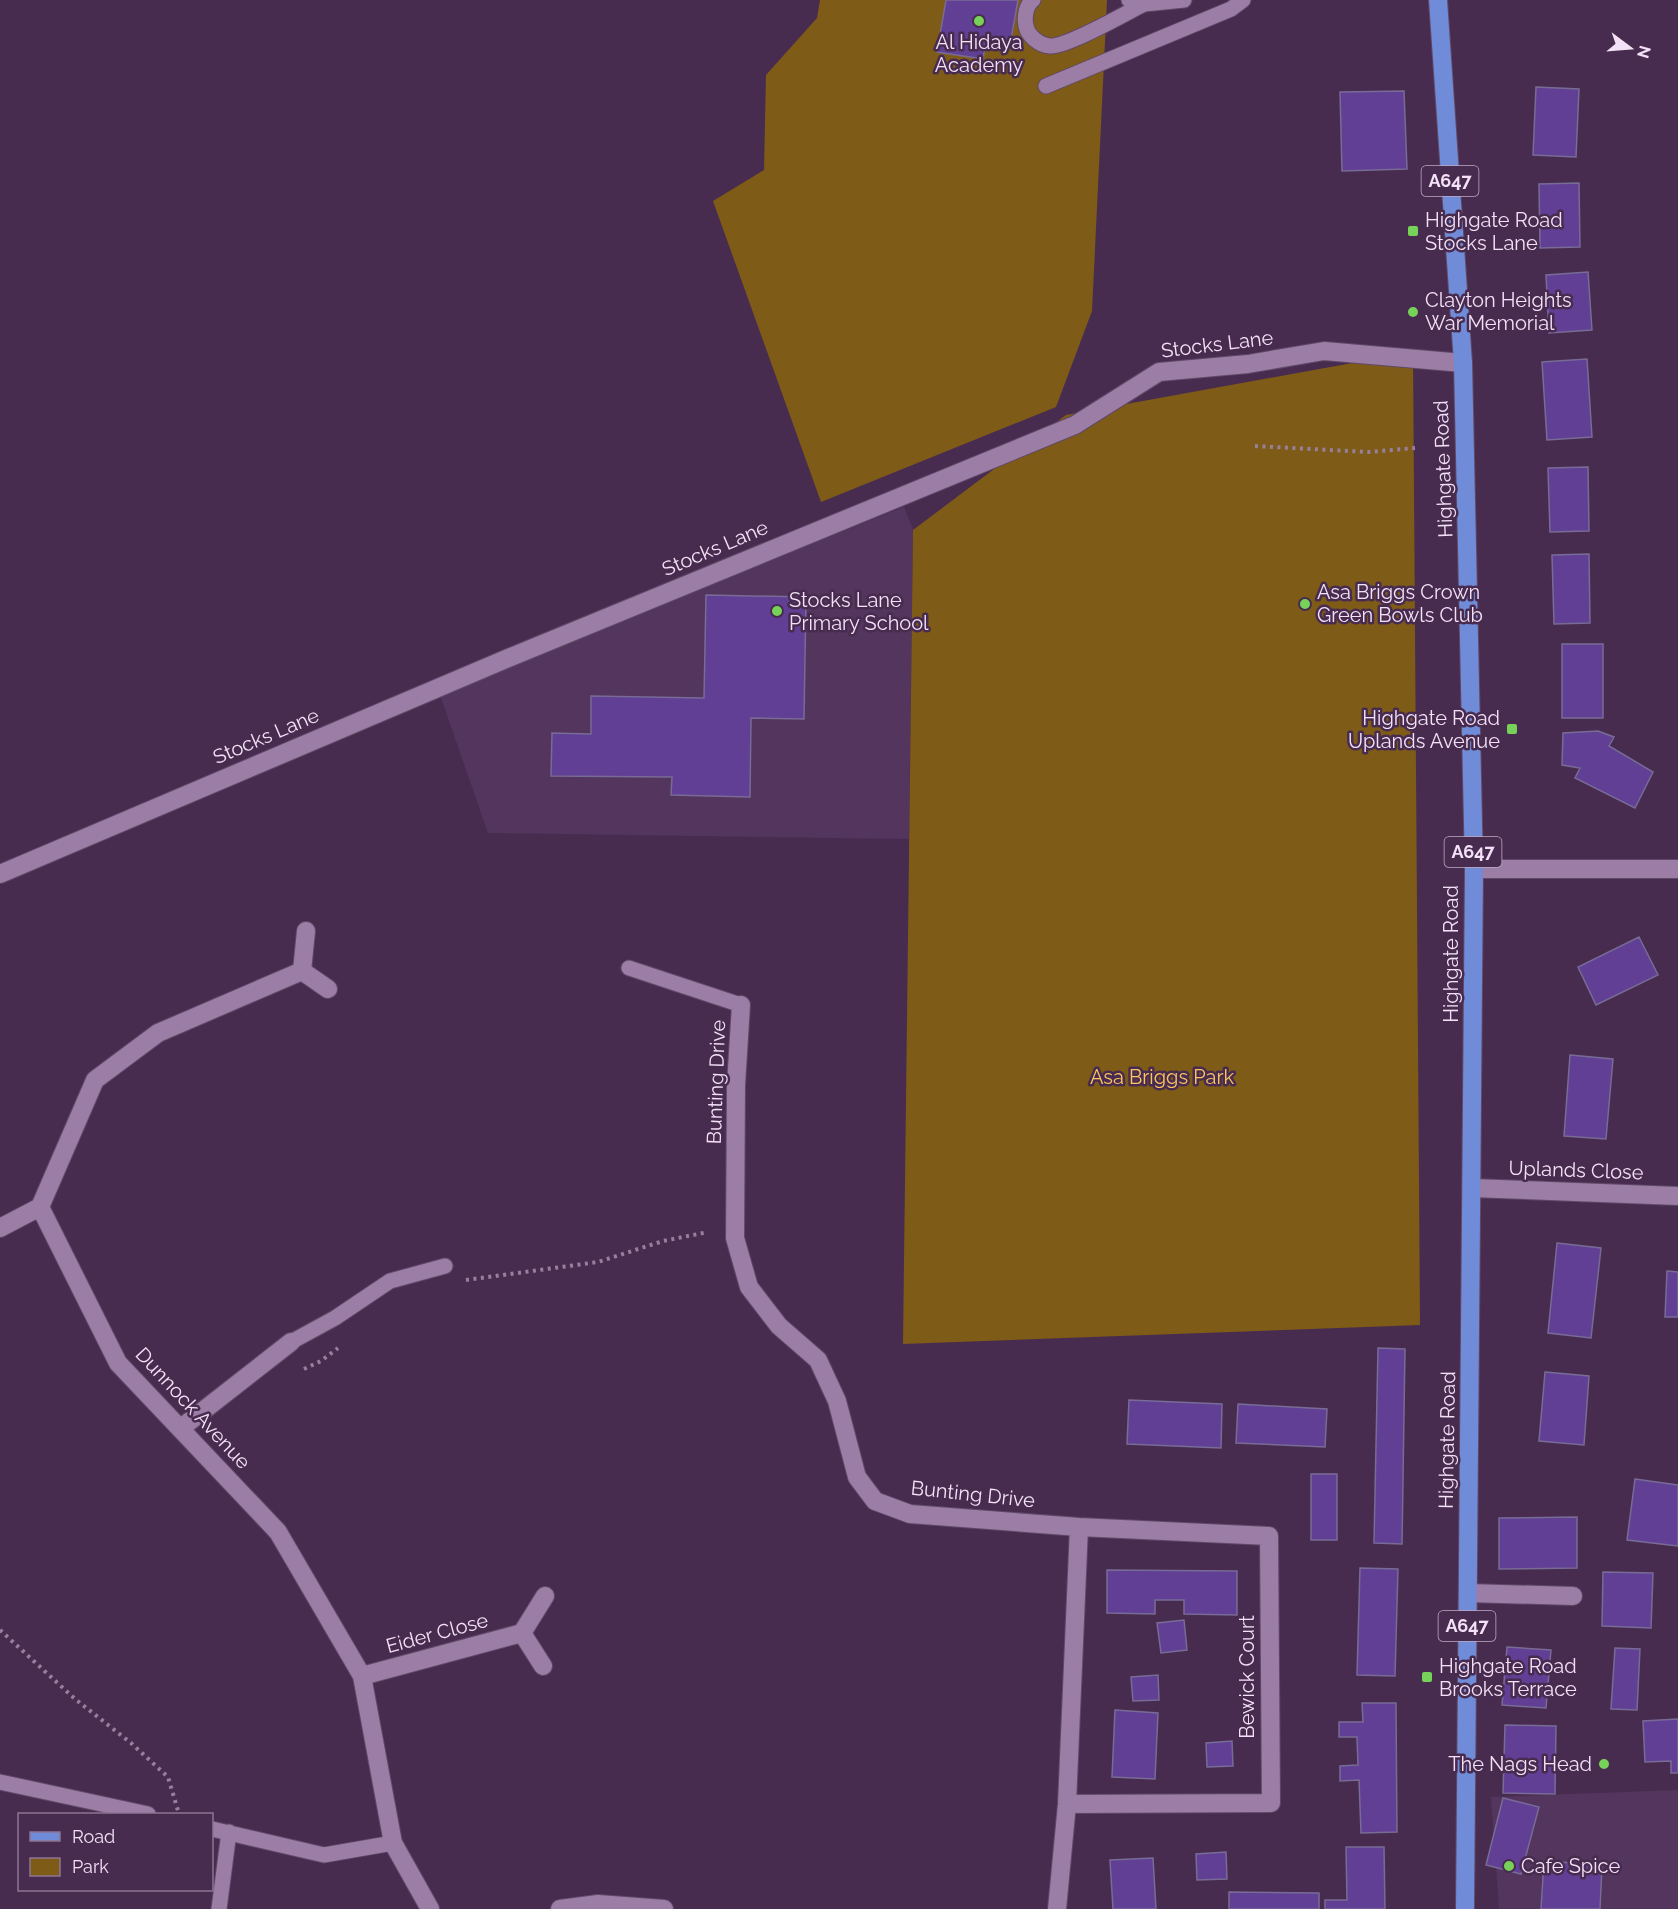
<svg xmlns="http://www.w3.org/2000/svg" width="1678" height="1909" viewBox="0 0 1678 1909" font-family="Raleway,sans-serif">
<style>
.built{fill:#54355d}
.green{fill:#7f5b18}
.building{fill:#603f95;stroke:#786b96;stroke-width:1.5}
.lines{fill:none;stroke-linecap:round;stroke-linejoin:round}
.lane-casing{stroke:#604967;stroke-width:17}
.street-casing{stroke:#604967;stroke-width:20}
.primary-casing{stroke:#604967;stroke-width:20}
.path{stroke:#97809d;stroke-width:4;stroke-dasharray:3 4.5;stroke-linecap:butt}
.lane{stroke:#9c7da5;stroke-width:15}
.street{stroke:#9c7da5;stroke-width:18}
.primary{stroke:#708bd8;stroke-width:18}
.poi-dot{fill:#77d259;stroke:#482c4f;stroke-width:2}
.labels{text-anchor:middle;stroke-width:5;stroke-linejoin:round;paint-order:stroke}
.shield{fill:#482c4f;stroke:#bfabc5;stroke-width:1.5}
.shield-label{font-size:18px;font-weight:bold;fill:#f2e1f7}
.poi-label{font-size:20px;fill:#f2e1f7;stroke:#482c4f;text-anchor:start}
.street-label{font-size:20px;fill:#f2e1f7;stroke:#482c4f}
.park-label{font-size:20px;fill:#fdc360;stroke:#482c4f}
</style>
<rect width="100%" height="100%" fill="#482c4f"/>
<!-- built -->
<path class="built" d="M 904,507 L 913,529 L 909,839 L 488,833 L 439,692 Z
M 1678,1790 L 1678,1909 L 1499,1909 L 1491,1797 Z"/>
<!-- green -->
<path class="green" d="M 820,0 L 1107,0 L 1092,311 L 1056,407 L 821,502 L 713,201 L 764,170 L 766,75 L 817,18 Z
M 1413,352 L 1420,1325 L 903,1344 L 913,530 L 1066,415 Z"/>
<!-- building -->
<path class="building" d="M 946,0 L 1018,0 L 1010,45 L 986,41 L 983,59 L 937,52 Z
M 1536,87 L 1579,89 L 1576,157 L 1533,155 Z
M 1404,91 L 1407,169 L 1342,171 L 1340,92 Z
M 1579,183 L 1580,247 L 1540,248 L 1539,184 Z
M 1588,272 L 1592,330 L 1549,333 L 1546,275 Z
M 1587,359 L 1592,437 L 1547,440 L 1542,362 Z
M 1588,467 L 1589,531 L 1550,532 L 1548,468 Z
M 1589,554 L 1590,623 L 1554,624 L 1552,555 Z
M 706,595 L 806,597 L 804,719 L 751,718 L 750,797 L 671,795 L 672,777 L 551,776 L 552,733 L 591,734 L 591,696 L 704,698 Z
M 1562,644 L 1603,644 L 1603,718 L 1562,718 Z
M 1598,731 L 1614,737 L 1609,746 L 1653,772 L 1635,808 L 1575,778 L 1580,768 L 1562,765 L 1563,733 Z
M 1639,937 L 1658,975 L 1596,1005 L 1578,967 Z
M 1570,1055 L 1613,1059 L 1606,1139 L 1564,1136 Z
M 1557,1243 L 1601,1248 L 1591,1338 L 1548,1333 Z
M 1667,1271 L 1678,1272 L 1678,1317 L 1665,1317 Z
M 1378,1348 L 1405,1349 L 1402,1544 L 1374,1543 Z
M 1545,1372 L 1589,1376 L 1584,1445 L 1539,1441 Z
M 1129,1400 L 1222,1404 L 1221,1448 L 1127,1444 Z
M 1238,1404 L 1327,1409 L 1325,1447 L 1236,1443 Z
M 1311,1474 L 1337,1474 L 1337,1540 L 1311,1540 Z
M 1635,1479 L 1678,1485 L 1678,1546 L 1627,1540 Z
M 1577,1517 L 1577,1568 L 1499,1569 L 1499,1518 Z
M 1360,1568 L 1398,1569 L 1395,1676 L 1357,1675 Z
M 1107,1570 L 1237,1571 L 1237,1615 L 1184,1614 L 1184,1600 L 1155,1600 L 1155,1614 L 1107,1613 Z
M 1603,1572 L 1653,1573 L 1651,1628 L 1602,1626 Z
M 1184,1620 L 1187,1650 L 1161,1653 L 1157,1623 Z
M 1507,1647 L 1551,1650 L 1546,1708 L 1502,1705 Z
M 1615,1648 L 1640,1649 L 1637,1710 L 1611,1709 Z
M 1158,1675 L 1159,1700 L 1133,1701 L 1131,1677 Z
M 1362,1703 L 1396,1703 L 1397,1832 L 1361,1833 L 1359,1780 L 1340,1781 L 1340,1766 L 1358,1765 L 1357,1737 L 1339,1737 L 1339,1722 L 1363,1722 Z
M 1115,1710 L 1158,1713 L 1155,1779 L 1112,1777 Z
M 1678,1719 L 1678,1773 L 1671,1773 L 1671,1761 L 1645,1762 L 1643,1721 Z
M 1505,1725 L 1556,1726 L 1555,1794 L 1503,1793 Z
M 1232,1741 L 1233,1766 L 1207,1767 L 1206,1743 Z
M 1503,1798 L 1539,1807 L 1521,1874 L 1486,1865 Z
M 1346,1847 L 1384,1847 L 1385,1909 L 1325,1909 L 1325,1900 L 1347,1900 Z
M 1226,1852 L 1227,1879 L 1197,1880 L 1196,1854 Z
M 1153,1858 L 1156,1909 L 1113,1909 L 1110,1860 Z
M 1544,1861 L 1602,1865 L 1600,1909 L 1541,1909 Z
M 1229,1892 L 1319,1893 L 1319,1909 L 1229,1909 Z"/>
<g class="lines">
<!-- lane casing -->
<g class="lane-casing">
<path id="lane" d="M 1033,0 C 1026,5 1024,17 1026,26 C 1028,36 1039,45 1050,46 C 1067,47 1126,13 1144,4
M 1129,0 L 1144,4 L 1184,0
M 1046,86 L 1231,9 L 1243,0
M 629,968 L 741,1005
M 291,1342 L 335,1318 L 390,1281 L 445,1266
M 0,1782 L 148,1814
M 212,1829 L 324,1855 L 393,1843
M 219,1909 L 229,1832"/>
</g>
<!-- street casing -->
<g class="street-casing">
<path id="street" d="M 1474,869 L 1678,869
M 0,874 L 506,659 L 1075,425 L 1159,372 L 1248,364 L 1324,351 L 1463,363
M 306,931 L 302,971 L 158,1033 L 95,1080 L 40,1207 L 118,1363 L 278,1532 L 362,1676 L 393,1843 L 430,1909
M 302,971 L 328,989
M 741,1005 L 736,1085 L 735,1238 L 749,1287 L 779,1326 L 818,1360 L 837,1401 L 857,1477 L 875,1501 L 910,1514 L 1079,1527 L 1269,1536 L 1271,1803 L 1067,1804
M 1472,1188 L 1678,1196
M 0,1228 L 40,1207
M 181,1428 L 291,1342
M 1468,1593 L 1573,1596
M 543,1666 L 522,1633 L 545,1596
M 362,1676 L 522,1633
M 560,1909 L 598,1904 L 664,1909
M 1057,1909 L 1067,1804 L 1079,1527"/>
</g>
<!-- primary casing -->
<g class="primary-casing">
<path id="primary" d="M 1438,0 L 1463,363 L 1474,869 L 1465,1909"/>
</g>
<!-- path -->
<path class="path" d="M 1255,446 L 1368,452 L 1415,448
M 466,1280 L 598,1262 L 663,1241 L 708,1232
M 304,1369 L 321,1361 L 338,1348
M 0,1630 L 75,1699 L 131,1743 L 168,1777 L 179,1814"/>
<!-- lane -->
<use href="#lane" class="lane"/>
<!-- street -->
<use href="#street" class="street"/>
<!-- primary -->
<use href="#primary" class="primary"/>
</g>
<!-- markers -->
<g class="poi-dot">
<circle cx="979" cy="21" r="6"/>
<rect x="1407" y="225" width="12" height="12" rx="3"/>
<circle cx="1413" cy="312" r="6"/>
<circle cx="1305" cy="604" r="6"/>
<circle cx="777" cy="611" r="6"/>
<rect x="1506" y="723" width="12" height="12" rx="3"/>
<rect x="1421" y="1671" width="12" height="12" rx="3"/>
<circle cx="1604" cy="1764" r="6"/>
<circle cx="1509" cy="1866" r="6"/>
</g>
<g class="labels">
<!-- shield labels -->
<g class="shield">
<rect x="1421.5" y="166" width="57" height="30" rx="4.5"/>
<rect x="1444.5" y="837" width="57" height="30" rx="4.5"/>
<rect x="1438.5" y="1611" width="57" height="30" rx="4.5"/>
</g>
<g class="shield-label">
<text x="1450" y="187">A647</text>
<text x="1473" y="858">A647</text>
<text x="1467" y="1632">A647</text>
</g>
<!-- poi labels -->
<g class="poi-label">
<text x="979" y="49" text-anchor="middle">Al Hidaya<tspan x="979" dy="23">Academy</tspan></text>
<text x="1425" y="227">Highgate Road<tspan x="1425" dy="23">Stocks Lane</tspan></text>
<text x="1425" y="307">Clayton Heights<tspan x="1425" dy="23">War Memorial</tspan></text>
<text x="1317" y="599">Asa Briggs Crown<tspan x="1317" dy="23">Green Bowls Club</tspan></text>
<text x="789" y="607">Stocks Lane<tspan x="789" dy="23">Primary School</tspan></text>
<text x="1500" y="725" text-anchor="end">Highgate Road<tspan x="1500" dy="23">Uplands Avenue</tspan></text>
<text x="1439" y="1673">Highgate Road<tspan x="1439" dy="23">Brooks Terrace</tspan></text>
<text x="1592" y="1771" text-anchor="end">The Nags Head</text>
<text x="1521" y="1873">Cafe Spice</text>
</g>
<!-- street labels -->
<g class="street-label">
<text transform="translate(1217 344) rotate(-7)" y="7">Stocks Lane</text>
<text transform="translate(1443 469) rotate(-92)" y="7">Highgate Road</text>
<text transform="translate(715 548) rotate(-23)" y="7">Stocks Lane</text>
<text transform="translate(266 736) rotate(-23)" y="7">Stocks Lane</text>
<text transform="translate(1451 954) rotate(-90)" y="7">Highgate Road</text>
<text transform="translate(716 1082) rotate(-88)" y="7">Bunting Drive</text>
<text transform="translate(1576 1170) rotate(2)" y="7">Uplands Close</text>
<text transform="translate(193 1408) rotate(47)" y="7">Dunnock Avenue</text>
<text transform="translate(1447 1440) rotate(-89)" y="7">Highgate Road</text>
<text transform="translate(973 1494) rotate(6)" y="7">Bunting Drive</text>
<text transform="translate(437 1633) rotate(-15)" y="7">Eider Close</text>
<text transform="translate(1247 1677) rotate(-90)" y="7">Bewick Court</text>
</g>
<!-- park labels -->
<g class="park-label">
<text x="1162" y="1084">Asa Briggs Park</text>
</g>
</g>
<!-- legend -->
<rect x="18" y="1813" width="195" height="78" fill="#482c4f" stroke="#8c7492" stroke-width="1.5"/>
<rect x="30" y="1832" width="30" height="9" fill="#708bd8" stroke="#8c7492" stroke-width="1.5"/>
<text x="72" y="1843" font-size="18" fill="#f2e1f7">Road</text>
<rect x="30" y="1858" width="30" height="18" fill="#7f5b18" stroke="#8c7492" stroke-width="1.5"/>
<text x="72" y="1873" font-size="18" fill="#f2e1f7">Park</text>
<!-- north arrow -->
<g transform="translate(1630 48) rotate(106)" stroke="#482c4f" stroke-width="4.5" paint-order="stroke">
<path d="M0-4.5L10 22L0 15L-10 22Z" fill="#f2e1f7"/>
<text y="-9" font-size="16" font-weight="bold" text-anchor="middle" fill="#f2e1f7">N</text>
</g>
</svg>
